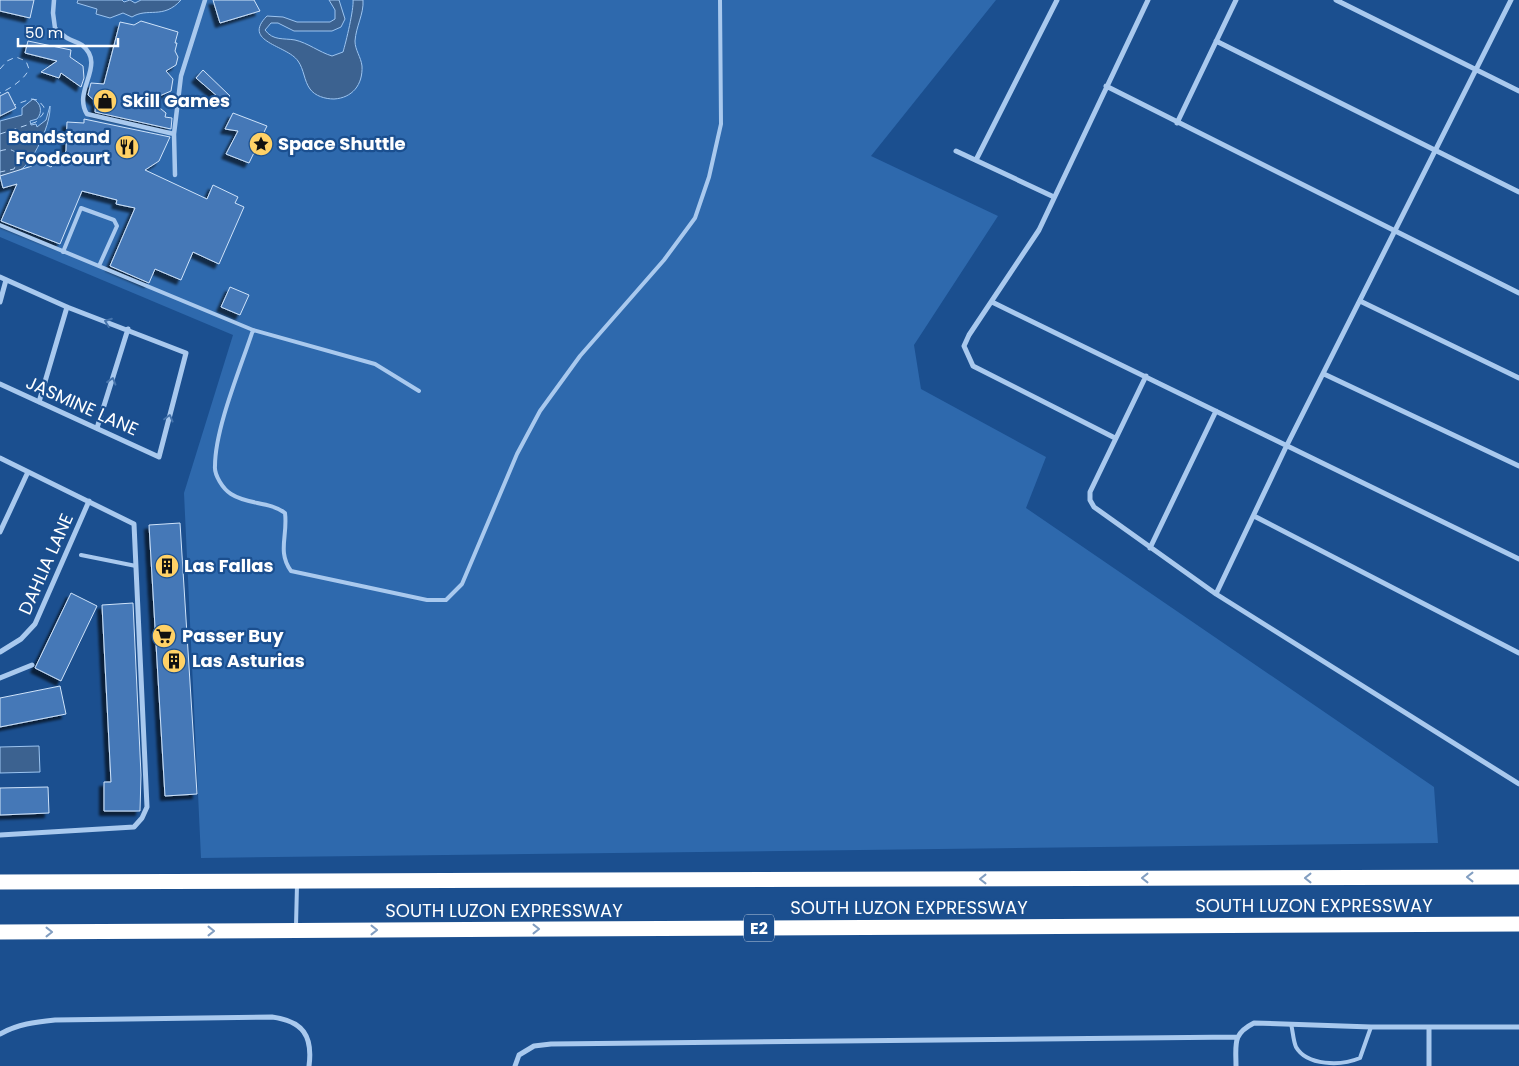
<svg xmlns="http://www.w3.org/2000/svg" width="1519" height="1066" viewBox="0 0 1519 1066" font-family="Poppins,sans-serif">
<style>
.green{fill:#2e69ad}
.water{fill:#3c6290;stroke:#9cc4f0}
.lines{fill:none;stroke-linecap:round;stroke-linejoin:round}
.ferry{stroke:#b5d3f5;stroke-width:1;stroke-dasharray:6 5;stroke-linecap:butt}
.building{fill:#4478b7;stroke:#cfe3fa;filter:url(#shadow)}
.service{stroke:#a9c9ee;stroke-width:4}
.pedestrian{stroke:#a9c9ee;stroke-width:4.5}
.minor{stroke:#a9c9ee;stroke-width:5}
.motorway{stroke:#fff;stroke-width:15}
.oneway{stroke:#4674ac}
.oneway2{stroke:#829ec1}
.labels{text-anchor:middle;stroke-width:4.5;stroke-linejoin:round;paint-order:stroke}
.shield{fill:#1b4f8f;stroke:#bbcadd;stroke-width:1}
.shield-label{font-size:16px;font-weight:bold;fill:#fff}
.poi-label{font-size:18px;font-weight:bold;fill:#fff;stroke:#1b4f8f;text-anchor:start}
.street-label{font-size:18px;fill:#fff;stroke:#1b4f8f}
</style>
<defs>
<filter id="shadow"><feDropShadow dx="-4.5" dy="4.5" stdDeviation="1" flood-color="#0009"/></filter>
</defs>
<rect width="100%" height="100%" fill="#1b4f8f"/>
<!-- green -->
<path class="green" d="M 0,0 L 996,0 L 871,156 L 998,216 L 914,345 L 921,389 L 1046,457 L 1026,508 L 1434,787 L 1438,843 L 201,858 L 184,493 L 233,335 L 0,237 Z"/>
<!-- water -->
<path class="water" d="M 78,0 L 122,0 L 124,2 L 130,0 L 135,3 L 141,0 L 181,0 C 163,20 148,7 132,17 L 123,13 L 110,18 L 96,14 L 97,9 L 77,3 Z
M 329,0 L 339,0 L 345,19 L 341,27 L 332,31 L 294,31 L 278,23 L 271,23 L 265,30 C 273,41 284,38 295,40 C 308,43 319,52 332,56 L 343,52 C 346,42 354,9 353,0 L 363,0 C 364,14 356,26 355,41 C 355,50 361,57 362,66 C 363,85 352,98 334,99 C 325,99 315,96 310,89 C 304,81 304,69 298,61 C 287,45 241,42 267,16 L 283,17 L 297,22 L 330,22 L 335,19 L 335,10 Z
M 33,99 C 41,103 43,112 37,119 L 30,121 L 31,125 L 36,124 L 37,127 L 46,120 L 50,106 C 51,123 36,156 23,168 C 17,173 7,174 0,176 L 0,121 L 22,115 L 22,108 Z
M 39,746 L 40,772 L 0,773 L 0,747 Z"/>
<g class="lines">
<!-- ferry -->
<path class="ferry" d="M 0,69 L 7,61 L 16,57 L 26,61 L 29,69 C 25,79 10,89 0,93
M 0,134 L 36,122 L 43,114 L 44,107 L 38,100 L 31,99 L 14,105
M 0,151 C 9,148 15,149 19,158 L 14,169 L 0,172"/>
</g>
<!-- building -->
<path class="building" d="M 0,0 L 34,0 L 30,18 L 0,11 Z
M 213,0 L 254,0 L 260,11 L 220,23 Z
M 141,21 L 178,32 L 175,43 L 177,43 L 175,51 L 178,57 L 176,65 L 166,71 L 173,79 L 171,91 L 150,100 L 166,113 L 165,117 L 172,118 L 171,129 L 95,112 L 96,102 L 88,95 L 91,83 L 104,84 L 120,22 L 134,25 Z
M 28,41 L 71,50 L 70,57 L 83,66 L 84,78 L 81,87 L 61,73 L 59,78 L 41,72 L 57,61 L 25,53 Z
M 203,70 L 230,96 L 224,102 L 196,78 Z
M 8,92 L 16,108 L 0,116 L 0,96 Z
M 233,113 L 267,126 L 249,163 L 226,154 L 238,131 L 225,129 Z
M 84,119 L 170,137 L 159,161 L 145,170 L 207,199 L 213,185 L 238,197 L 235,203 L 244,207 L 219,264 L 193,252 L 181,280 L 155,269 L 149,283 L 110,266 L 135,208 L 116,204 L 117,200 L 82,191 L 60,244 L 1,221 L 17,184 L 3,188 L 0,176 L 32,166 L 36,160 L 51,167 L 66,151 L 67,122 L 84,123 Z
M 230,287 L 249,295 L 240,315 L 221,307 Z
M 180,523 L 197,794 L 165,796 L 149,525 Z
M 71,593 L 97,606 L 61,681 L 35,668 Z
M 133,603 L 141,775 L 140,811 L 104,811 L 104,782 L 111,782 L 102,605 Z
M 60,686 L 66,714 L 0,727 L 0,698 Z
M 48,787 L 49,813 L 0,815 L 0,788 Z"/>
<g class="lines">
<!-- service -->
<path class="service" d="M 0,225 L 253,330 L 375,364 L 419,391
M 63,252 L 81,208 L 114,220 L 117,226 L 99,266
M 253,330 C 241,367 215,428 215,466 C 214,475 223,489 231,494 C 248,505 269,501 285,513 C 288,535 277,552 291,571 L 427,600 L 446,600 L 462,584 L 517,454 L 540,411 L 580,356 L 664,260 L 695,218 L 709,177 L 721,124 L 720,0
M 81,555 L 136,566
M 296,926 L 297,885
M 1291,1024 C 1293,1031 1293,1040 1296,1047 C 1307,1066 1341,1066 1360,1058 L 1371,1027"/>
<!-- pedestrian -->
<path class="pedestrian" d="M 54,0 L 53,13 L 55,28 C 59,32 63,35 67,38 C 72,41 78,42 82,45 C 107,65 72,90 87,114 L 174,134
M 175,175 L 174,134 L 181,76 L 205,0"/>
<!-- minor -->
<path class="minor" d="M 1336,0 L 1519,91
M 1216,41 L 1519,192
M 1106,86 L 1519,293
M 1177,123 L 1236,0
M 956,151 L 1054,197
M 976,160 L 1057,0
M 0,277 L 67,307 L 186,353 L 159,457 L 0,384
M 1360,301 L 1519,378
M 0,302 L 6,280
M 992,302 L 1519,559
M 1324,374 L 1519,466
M 1146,376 L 1090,492 L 1090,500 L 1094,507 L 1216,594 L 1519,784
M 39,402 L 67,307
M 97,428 L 128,329
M 1115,438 L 973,366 L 964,346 L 969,335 L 1039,230 L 1148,0
M 0,458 L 134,524 L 147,807 L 142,818 L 134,827 L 0,835
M 1254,516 L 1519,653
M 0,532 L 27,474
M 1150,548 L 1216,411
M 1216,594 L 1286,447 L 1511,0
M 0,652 L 21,639 L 35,624 L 89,501
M 0,678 L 32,665
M 1429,1027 L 1429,1066
M 0,1034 C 18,1024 35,1022 55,1020 L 272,1017 C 303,1021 313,1036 309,1066
M 515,1066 L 519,1055 L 534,1046 L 551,1044 L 1237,1037
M 1236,1066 C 1236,1044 1232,1034 1254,1023 L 1371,1027 L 1519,1027"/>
<!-- motorway -->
<path class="motorway" d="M 0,882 L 1519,877
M 0,932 L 1519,924"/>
</g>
<!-- one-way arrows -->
<defs><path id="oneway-chevron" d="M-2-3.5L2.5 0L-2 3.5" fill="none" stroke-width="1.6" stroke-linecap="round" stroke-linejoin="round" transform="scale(1.25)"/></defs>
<g class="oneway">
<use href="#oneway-chevron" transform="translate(108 322) rotate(-160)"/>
<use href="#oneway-chevron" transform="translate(112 381) rotate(-73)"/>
<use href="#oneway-chevron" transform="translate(169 418) rotate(-75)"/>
</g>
<g class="oneway2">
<use href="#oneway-chevron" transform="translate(1470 877) rotate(180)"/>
<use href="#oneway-chevron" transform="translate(1145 878) rotate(180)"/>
<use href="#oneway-chevron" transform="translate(1308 878) rotate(180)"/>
<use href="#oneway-chevron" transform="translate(983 879) rotate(180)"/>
<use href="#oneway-chevron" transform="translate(536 929)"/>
<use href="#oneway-chevron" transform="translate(374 930)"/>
<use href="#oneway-chevron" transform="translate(211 931)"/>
<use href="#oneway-chevron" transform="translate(49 932)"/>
</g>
<!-- icons -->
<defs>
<g id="shop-disc" transform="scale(1.25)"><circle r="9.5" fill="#ffd166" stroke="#1b4f8f"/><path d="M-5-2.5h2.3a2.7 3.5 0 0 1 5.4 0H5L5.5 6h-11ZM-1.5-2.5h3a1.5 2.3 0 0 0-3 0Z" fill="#111"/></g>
<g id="sight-disc" transform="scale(1.25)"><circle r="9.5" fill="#ffd166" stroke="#1b4f8f"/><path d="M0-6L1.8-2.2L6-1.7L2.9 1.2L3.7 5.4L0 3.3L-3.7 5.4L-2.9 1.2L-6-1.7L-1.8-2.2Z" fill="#111"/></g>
<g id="restaurant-disc" transform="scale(1.25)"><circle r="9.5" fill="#ffd166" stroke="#1b4f8f"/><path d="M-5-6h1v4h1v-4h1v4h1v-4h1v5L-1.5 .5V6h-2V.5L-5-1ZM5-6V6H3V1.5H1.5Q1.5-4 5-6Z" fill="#111"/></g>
<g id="building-disc" transform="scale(1.25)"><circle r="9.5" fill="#ffd166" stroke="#1b4f8f"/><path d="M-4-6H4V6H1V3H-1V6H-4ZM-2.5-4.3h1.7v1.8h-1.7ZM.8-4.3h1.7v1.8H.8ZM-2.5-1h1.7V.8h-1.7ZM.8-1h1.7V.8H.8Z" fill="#111"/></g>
<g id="supermarket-disc" transform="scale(1.25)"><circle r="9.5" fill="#ffd166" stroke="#1b4f8f"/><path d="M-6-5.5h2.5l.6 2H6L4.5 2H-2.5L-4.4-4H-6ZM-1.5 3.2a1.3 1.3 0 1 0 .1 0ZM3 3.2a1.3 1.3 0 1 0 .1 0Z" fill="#111"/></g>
</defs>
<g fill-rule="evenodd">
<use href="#shop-disc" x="105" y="101"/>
<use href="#sight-disc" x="261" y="144"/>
<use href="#restaurant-disc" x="127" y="147"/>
<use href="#building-disc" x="167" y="566"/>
<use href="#supermarket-disc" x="164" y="636"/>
<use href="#building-disc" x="174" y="661"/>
</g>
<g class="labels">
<!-- shield labels -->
<rect class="shield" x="744" y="914.5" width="30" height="27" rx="4"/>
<g class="shield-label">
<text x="759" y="934">E2</text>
</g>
<!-- poi labels -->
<g class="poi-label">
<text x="122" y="107">Skill Games</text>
<text x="110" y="143" text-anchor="end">Bandstand<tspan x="110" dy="21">Foodcourt</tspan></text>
<text x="278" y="150">Space Shuttle</text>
<text x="184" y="572">Las Fallas</text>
<text x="182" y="642">Passer Buy</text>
<text x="192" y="667">Las Asturias</text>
</g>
<!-- street labels -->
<g class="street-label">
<text transform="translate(82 406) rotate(24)" y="6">JASMINE LANE</text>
<text transform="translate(46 564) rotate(-66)" y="6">DAHLIA LANE</text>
<text x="1314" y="912">SOUTH LUZON EXPRESSWAY</text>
<text x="909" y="914">SOUTH LUZON EXPRESSWAY</text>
<text x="504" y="917">SOUTH LUZON EXPRESSWAY</text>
</g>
</g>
<!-- scale -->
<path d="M18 38v8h100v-8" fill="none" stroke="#ffffff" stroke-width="2.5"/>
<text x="25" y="38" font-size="15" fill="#ffffff" stroke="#1b4f8f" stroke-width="4" paint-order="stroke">50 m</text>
</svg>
